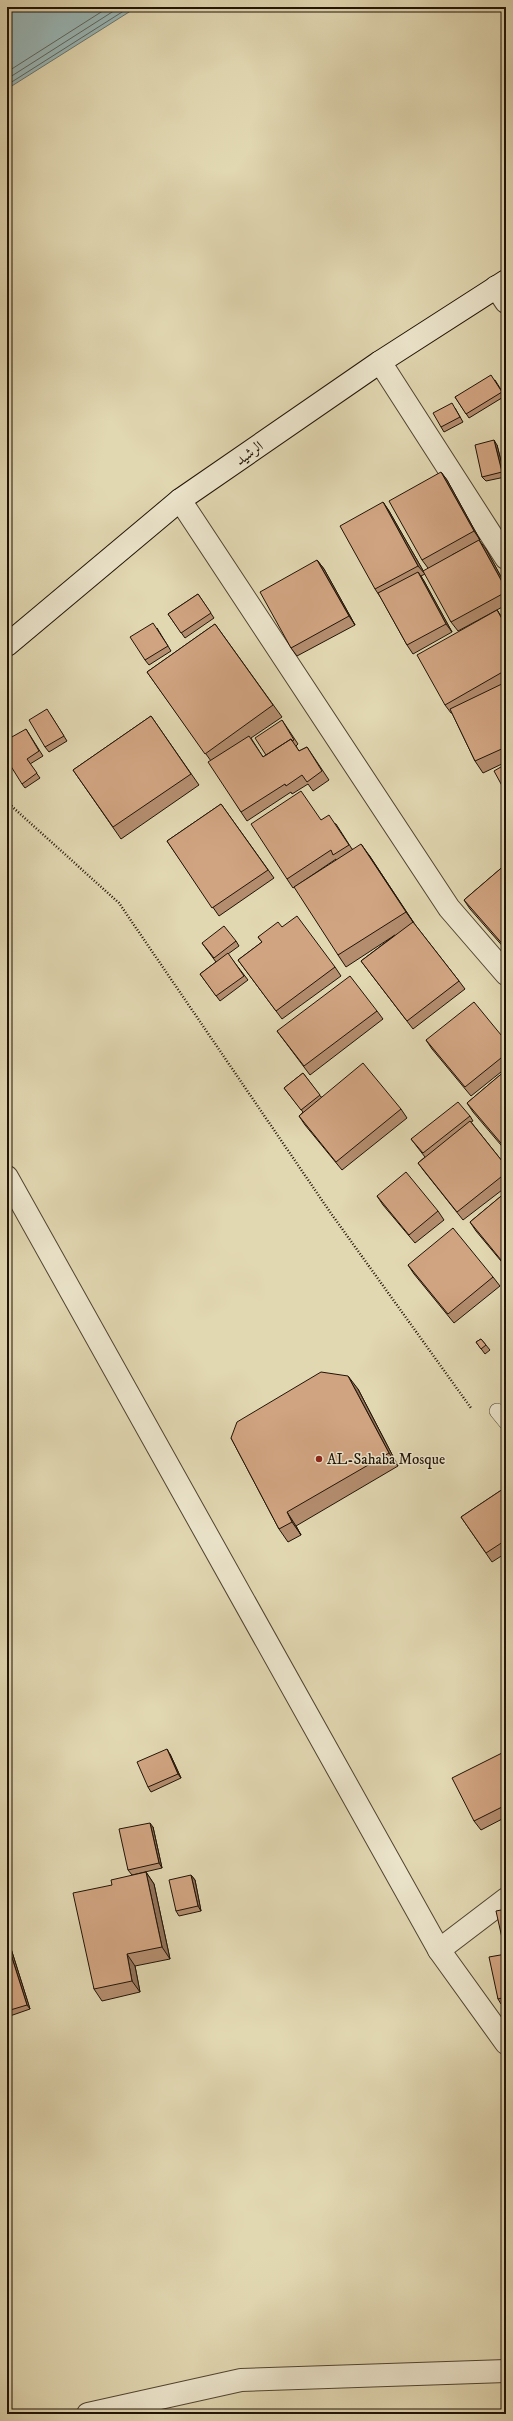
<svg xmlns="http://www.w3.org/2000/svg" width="513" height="2421" viewBox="0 0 513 2421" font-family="'IM FELL DW Pica',Amiri,serif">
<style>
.water{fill:#99b7b7;stroke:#697570}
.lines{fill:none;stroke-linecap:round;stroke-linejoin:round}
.shore{stroke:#5c655e;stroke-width:1}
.service-casing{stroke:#504431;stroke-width:16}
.minor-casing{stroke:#504431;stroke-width:24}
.tertiary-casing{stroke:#504431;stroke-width:24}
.secondary-casing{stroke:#201306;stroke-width:24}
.path{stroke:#201306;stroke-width:2.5;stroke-dasharray:1 2;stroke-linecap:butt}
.service{stroke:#ece5cc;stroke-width:15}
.minor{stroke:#ece5cc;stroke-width:22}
.tertiary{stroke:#ece5cc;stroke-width:22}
.secondary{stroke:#ece5cc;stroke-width:22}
.wall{fill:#b48d6f;stroke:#201306}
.shaded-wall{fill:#92735a;stroke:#201306}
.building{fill:#d1a481;stroke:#201306}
.poi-dot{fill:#8f2418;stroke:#ece5cc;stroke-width:1.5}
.labels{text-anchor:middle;stroke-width:3;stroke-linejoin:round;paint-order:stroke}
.street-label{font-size:15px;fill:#201306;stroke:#ece5cc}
.poi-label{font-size:15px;fill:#201306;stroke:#ece5cc;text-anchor:start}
</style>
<rect width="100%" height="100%" fill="#e1d7b1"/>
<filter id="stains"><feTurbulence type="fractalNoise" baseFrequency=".005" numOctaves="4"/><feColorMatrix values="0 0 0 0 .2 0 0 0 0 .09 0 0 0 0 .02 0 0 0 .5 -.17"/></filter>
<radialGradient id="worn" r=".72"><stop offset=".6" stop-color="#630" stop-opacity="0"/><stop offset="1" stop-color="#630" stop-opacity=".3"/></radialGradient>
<!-- water -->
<path class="water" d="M 7,7 L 137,7 L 7,89 Z"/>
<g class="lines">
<!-- shore -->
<path class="shore" d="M 7,72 L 109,7
M 7,79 L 120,7
M 7,85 L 130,7"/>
<!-- service casing -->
<g class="service-casing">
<path id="service" d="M 497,1411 L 506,1422"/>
</g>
<!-- minor casing -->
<g class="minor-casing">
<path id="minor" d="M 496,287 L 506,302
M 380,362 L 506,558
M 180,500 L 449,908 L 506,974
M 439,1950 L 506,1899
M 88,2414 L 241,2380 L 506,2371"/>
</g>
<!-- tertiary casing -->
<g class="tertiary-casing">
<path id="tertiary" d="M 7,1177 L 439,1950 L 506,2043"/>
</g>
<!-- secondary casing -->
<g class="secondary-casing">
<path id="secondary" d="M 7,645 L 180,500 L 380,362 L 506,281"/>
</g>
<!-- path -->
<path class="path" d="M 7,802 L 119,903 L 330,1212 L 471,1408"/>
<!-- service -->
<use href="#service" class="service"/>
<!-- minor -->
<use href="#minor" class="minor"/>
<!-- tertiary -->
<use href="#tertiary" class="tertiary"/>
<!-- secondary -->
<use href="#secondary" class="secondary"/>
</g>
<!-- wall -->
<path class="wall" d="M 495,380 L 505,396 L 469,418 L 455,397 Z
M 455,408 L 463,422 L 444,432 L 441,427 Z
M 497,445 L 505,477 L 486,481 L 482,477 Z
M 441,472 L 447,480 L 480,540 L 452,555 L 486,549 L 506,586 L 506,605 L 458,631 L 451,622 L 428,568 L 422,560 Z
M 383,502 L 389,511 L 425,574 L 421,576 L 424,581 L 452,632 L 413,654 L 407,645 L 381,598 L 375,589 Z
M 317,560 L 324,569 L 355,625 L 297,656 L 291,648 Z
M 198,594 L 214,618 L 185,638 L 168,614 Z
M 497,610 L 506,624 L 506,762 L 483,773 L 475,761 L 452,713 L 451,713 L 445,705 Z
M 215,624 L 282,717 L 251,738 L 263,757 L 266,755 L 282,720 L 298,744 L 296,746 L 299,751 L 307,747 L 329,780 L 313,791 L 308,784 L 292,794 L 291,792 L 247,821 L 241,812 L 211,761 L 147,672 Z
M 157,628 L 171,651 L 149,665 L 145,660 Z
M 50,714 L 67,741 L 49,752 L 45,747 Z
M 151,716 L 199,785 L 121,839 L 73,770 Z
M 26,729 L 43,756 L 30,764 L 40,778 L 25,788 L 22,784 Z
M 221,804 L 274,878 L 219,916 L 167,841 Z
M 321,820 L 336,824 L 352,849 L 369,855 L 413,922 L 459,981 L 465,989 L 413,1029 L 361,961 L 395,935 L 346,967 L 338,955 L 336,859 L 293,888 L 287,879 Z
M 506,864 L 506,950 L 470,909 L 464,900 Z
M 282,927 L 335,967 L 341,976 L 282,1019 L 238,960 L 262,942 L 258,937 Z
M 236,941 L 239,946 L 228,954 L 248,980 L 220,1001 L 200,974 L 216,962 L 202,943 Z
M 377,1011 L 383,1019 L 310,1075 L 277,1031 Z
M 426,1040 L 506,1041 L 506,1068 L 471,1096 L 432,1049 Z
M 506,1070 L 506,1151 L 473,1112 L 467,1103 Z
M 303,1073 L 321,1097 L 401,1109 L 407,1118 L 342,1170 L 305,1125 L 299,1116 L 303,1112 L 284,1088 Z
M 470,1116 L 473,1121 L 471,1122 L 506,1166 L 506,1187 L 463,1220 L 424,1171 L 418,1163 L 425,1157 L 411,1139 Z
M 506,1192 L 506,1267 L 476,1231 L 470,1222 Z
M 377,1196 L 438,1211 L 444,1220 L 415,1243 L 383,1205 Z
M 408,1265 L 493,1277 L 500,1286 L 454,1323 L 414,1274 Z
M 481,1339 L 490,1350 L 485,1354 L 476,1342 Z
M 358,1389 L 398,1466 L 296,1526 L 301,1535 L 288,1542 L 279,1529 L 231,1438 Z
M 506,1487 L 506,1553 L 492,1562 L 461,1517 Z
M 506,1751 L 506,1817 L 481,1830 L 474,1821 Z
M 170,1754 L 181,1778 L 151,1792 L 148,1787 Z
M 153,1827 L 162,1868 L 132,1875 L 128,1870 Z
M 146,1872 L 154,1884 L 170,1959 L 135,1966 L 140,1992 L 102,2001 L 94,1989 L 112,1885 Z
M 191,1875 L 195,1880 L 201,1911 L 179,1916 L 176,1911 Z
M 7,1936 L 30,2009 L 7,2017 Z
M 506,1954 L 506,2003 L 501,2004 L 498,1999 Z"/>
<!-- shaded-wall -->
<path class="shaded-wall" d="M 494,440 L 497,445 L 505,477 L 502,472 Z
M 441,472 L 447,480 L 480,540 L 474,531 Z
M 383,502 L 389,511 L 425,574 L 418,566 Z
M 479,540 L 486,549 L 506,586 L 506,589 Z
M 317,560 L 324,569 L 355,625 L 349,616 Z
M 418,572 L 424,581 L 452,632 L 446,624 Z
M 497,610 L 503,619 L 506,624 L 506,626 Z
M 361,844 L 369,855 L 414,923 L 406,912 Z
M 348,1376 L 358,1389 L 398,1466 L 389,1453 Z
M 287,1512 L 296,1526 L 301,1535 L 292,1522 Z
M 167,1749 L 170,1754 L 181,1778 L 178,1774 Z
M 150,1823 L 153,1827 L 162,1868 L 159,1863 Z
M 146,1872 L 154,1884 L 170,1959 L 162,1947 Z
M 191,1875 L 195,1880 L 201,1911 L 198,1906 Z
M 7,1936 L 30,2009 L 27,2005 L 7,1942 Z
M 127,1954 L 135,1966 L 140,1992 L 132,1981 Z"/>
<!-- building -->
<path class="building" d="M 506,146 L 506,156 L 502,149 Z
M 491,375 L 502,392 L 466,414 L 455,397 Z
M 452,403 L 460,417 L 441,427 L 433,413 Z
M 494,440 L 502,472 L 482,477 L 475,445 Z
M 441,472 L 474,531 L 422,560 L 389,501 Z
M 383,502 L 418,566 L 375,589 L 340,526 Z
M 479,540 L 506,589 L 506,592 L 451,622 L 423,571 Z
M 317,560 L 349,616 L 291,648 L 260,592 Z
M 418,572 L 446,624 L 407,645 L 378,593 Z
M 198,594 L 211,613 L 181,633 L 168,614 Z
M 497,610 L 506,626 L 506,670 L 445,705 L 417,655 Z
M 153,623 L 168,646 L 145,660 L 130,637 Z
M 215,624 L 273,705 L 205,754 L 147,672 Z
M 506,682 L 506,747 L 475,761 L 450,709 Z
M 47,709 L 64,736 L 45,747 L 29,720 Z
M 151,716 L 191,774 L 113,827 L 73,770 Z
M 282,720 L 294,740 L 292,741 L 291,739 L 266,755 L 255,738 Z
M 26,729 L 39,751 L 27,759 L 37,773 L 22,784 L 7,760 L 7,745 L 10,738 Z
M 249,736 L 263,757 L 291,739 L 299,751 L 307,747 L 322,771 L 307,782 L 302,775 L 286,786 L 285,784 L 241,812 L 208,762 Z
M 506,764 L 506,793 L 494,771 Z
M 301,791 L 321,820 L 329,815 L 349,845 L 333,855 L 331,850 L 287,879 L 251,824 Z
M 221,804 L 268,870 L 212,908 L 167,841 Z
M 361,844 L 406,912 L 338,955 L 294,887 Z
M 506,864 L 506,948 L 464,900 Z
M 297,916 L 335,967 L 276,1011 L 238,960 L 262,942 L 258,937 L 278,922 L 282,927 Z
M 413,922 L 459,981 L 407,1021 L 361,961 Z
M 224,926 L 236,941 L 214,958 L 202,943 Z
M 228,953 L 244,976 L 216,996 L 200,974 Z
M 350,976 L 377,1011 L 304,1066 L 277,1031 Z
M 474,1002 L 506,1041 L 506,1054 L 465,1087 L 426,1040 Z
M 363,1063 L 401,1109 L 336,1162 L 299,1116 Z
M 506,1070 L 506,1149 L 467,1103 Z
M 303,1073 L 320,1095 L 301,1110 L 284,1088 Z
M 458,1102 L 470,1116 L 423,1153 L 411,1139 Z
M 470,1121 L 506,1166 L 506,1173 L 457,1212 L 418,1163 Z
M 406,1172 L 438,1211 L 409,1235 L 377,1196 Z
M 506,1192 L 506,1266 L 470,1222 Z
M 453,1228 L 493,1277 L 448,1314 L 408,1265 Z
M 481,1339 L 486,1345 L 481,1349 L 476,1342 Z
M 321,1372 L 348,1376 L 389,1453 L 287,1512 L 292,1522 L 279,1529 L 231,1438 L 237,1422 Z
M 506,1487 L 506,1540 L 486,1553 L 461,1517 Z
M 167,1749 L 178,1774 L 148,1787 L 137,1762 Z
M 506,1751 L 506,1805 L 474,1821 L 452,1778 Z
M 150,1823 L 159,1863 L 128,1870 L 119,1829 Z
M 146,1872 L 162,1947 L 127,1954 L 132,1981 L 94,1989 L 73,1893 L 112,1885 L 111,1880 Z
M 191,1875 L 198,1906 L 176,1911 L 169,1880 Z
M 506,1909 L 506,1946 L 504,1947 L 496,1911 Z
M 7,1942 L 27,2005 L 7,2011 Z
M 506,1954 L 506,1997 L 498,1999 L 489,1957 Z"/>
<!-- markers -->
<circle class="poi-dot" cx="319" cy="1459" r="4"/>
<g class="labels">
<!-- street labels -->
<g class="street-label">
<text transform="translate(249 453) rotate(-35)" y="5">الرشيد</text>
</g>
<!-- poi labels -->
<g class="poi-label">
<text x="327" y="1464">AL-Sahaba Mosque</text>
</g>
</g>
<!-- margin -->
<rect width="513" height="2421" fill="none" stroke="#e1d7b1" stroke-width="24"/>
<rect x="8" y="8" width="497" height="2405" fill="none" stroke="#201306" stroke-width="2"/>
<rect x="12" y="12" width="489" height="2397" fill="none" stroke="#201306"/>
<rect width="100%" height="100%" filter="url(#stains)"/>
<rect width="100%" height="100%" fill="url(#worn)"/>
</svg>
